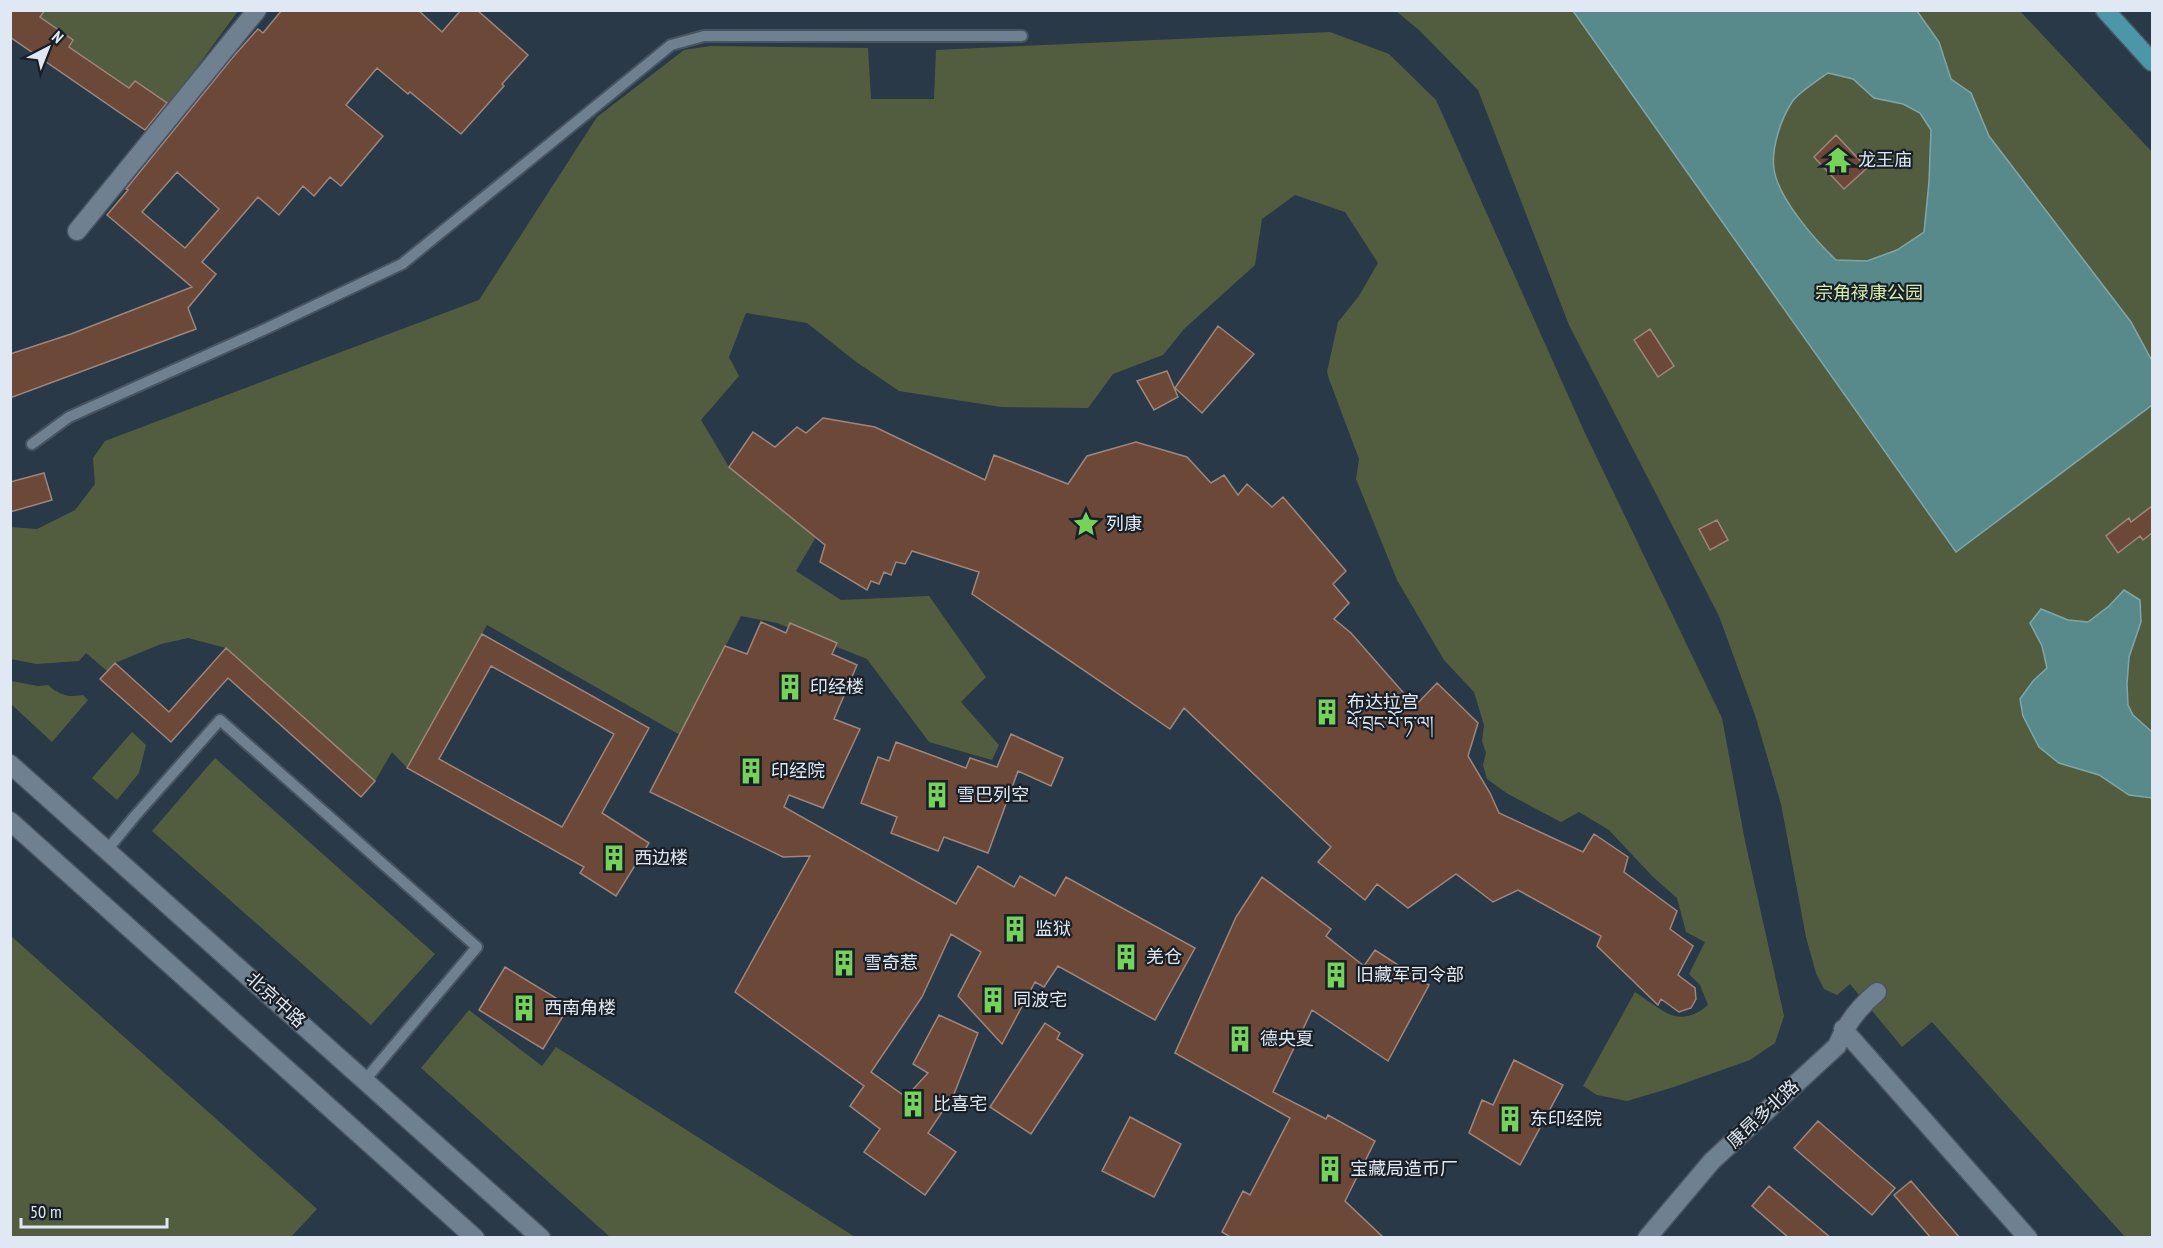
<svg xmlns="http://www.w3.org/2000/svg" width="2163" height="1248" viewBox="0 0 2163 1248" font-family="'PT Sans Narrow','Noto Sans SC','Noto Serif Tibetan',sans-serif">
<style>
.green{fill:#525d40}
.water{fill:#588a8b;stroke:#81a6aa;stroke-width:1.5;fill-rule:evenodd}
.building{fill:#6c4839;stroke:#9e867c;stroke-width:1.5;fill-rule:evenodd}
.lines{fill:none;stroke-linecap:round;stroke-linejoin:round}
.lane-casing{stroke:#485461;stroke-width:14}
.street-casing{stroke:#485461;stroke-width:21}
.secondary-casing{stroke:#485461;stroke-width:21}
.primary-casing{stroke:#485461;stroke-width:21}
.lane{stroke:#6f8091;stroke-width:10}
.street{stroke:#6f8091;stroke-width:18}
.secondary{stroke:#6f8091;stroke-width:18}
.primary{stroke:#4b97a8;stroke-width:18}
.labels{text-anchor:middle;stroke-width:4.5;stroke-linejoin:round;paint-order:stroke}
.poi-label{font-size:18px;fill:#e0e9f3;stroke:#191f26;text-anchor:start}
.park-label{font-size:18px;fill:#d6eeb0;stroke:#191f26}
.street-label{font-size:18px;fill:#e0e9f3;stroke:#191f26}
</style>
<rect width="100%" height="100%" fill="#2a3948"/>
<!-- green -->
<path class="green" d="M 42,10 L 238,11 L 151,130 L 146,131 L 166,102 L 135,81 L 129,88 L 69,47 L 73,40 L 40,17 L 44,12 Z
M 1396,11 L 2020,11 L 2152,152 L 2152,1237 L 2125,1237 L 1932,1022 L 1902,1047 L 1850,984 L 1837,995 L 1824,989 L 1816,973 L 1806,937 L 1781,804 L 1755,715 L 1719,616 L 1569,325 L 1478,90 L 1419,30 Z
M 1330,32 L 1389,54 L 1436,100 L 1584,431 L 1722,718 L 1745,841 L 1784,1016 L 1775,1043 L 1750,1060 L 1674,1087 L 1627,1101 L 1597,1095 L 1583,1086 L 1635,992 C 1663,1010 1678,1030 1708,1005 L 1700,985 L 1689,974 L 1705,942 L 1686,932 L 1677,898 L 1653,877 L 1609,830 L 1579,812 L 1561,822 L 1508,794 L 1487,779 L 1483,765 L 1486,753 L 1482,741 L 1484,725 L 1474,692 L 1444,660 L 1397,580 L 1356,479 L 1359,459 L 1329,379 L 1327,372 L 1338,322 L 1359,296 L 1378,263 L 1345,212 L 1295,195 L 1262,219 L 1255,265 L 1184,329 L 1163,355 L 1113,374 L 1088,408 L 1001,407 L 899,391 L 855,361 L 807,323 L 746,313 L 729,357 L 739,376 L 701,420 L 729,467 L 816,537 L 796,571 L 841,600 L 929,596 L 986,677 L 961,702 L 999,745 L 992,760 L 929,742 L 867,659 L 777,623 L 741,616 L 680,735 L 487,625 L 407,768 L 392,752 L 375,781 L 226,648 L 188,638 L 161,644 L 115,663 L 107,671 L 86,653 L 79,661 L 36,664 L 11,659 L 10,527 L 37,529 L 75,510 L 95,484 L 93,458 L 105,441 L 479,300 L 597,117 L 684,50 L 711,46 L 868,48 L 871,99 L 934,99 L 936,50 Z
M 11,681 L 38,686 L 48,685 C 59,695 69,698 83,695 L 88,700 L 52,742 L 11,704 Z
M 132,732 L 146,745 L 139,773 L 117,800 L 92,778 Z
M 215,758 L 435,954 L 371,1025 L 152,831 Z
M 11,936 L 317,1209 L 291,1237 L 11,1237 Z
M 469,1010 L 542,1066 L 556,1047 L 855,1237 L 610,1237 L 421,1068 Z"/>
<!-- water -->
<path class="water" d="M 1573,11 L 1917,11 L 1939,42 L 1951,79 L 1971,93 L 1989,136 L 2131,322 L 2152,361 L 2152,405 L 1956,552 ZM 1828,73 L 1853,79 L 1874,98 L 1903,104 L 1920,113 L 1931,130 L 1929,182 L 1924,232 L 1897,250 L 1867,261 L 1836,260 C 1815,240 1778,198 1774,169 C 1771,148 1781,119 1792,102 C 1798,93 1818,80 1828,73 Z
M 2124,590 L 2140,600 L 2141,622 L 2129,657 L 2127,684 L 2128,705 L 2133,715 L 2152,732 L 2152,798 L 2129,795 L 2099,775 L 2059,763 L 2039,747 L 2023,716 L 2020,699 L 2033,681 L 2047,668 L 2042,646 L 2030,623 L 2041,609 L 2068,620 L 2088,622 L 2109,606 Z"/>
<!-- building -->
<path class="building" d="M 10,10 L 45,10 L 40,17 L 73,40 L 69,47 L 129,88 L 135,81 L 167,103 L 145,130 L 10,37 Z
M 282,10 L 418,10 L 442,32 L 461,10 L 477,10 L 528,55 L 502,84 L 504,86 L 461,134 L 410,92 L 408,94 L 377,68 L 346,105 L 383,136 L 341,186 L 330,177 L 314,196 L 303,186 L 279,215 L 258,197 L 202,262 L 216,274 L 188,308 L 196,329 L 10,398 L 10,354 L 71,334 L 192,287 L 107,215 L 128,190 L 126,189 L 233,57 L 258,29 L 263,33 ZM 177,172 L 219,209 L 185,248 L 142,212 Z
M 1836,135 L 1867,168 L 1844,189 L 1814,157 Z
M 1218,326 L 1254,354 L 1202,413 L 1175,388 Z
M 1650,329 L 1674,366 L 1658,377 L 1634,340 Z
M 1167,371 L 1178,397 L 1154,410 L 1137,381 Z
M 823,418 L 875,427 L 985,480 L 994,455 L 1068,484 L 1087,456 L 1136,442 L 1187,457 L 1211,483 L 1224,475 L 1238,495 L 1247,484 L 1272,507 L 1283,497 L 1346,571 L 1333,584 L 1349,603 L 1334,619 L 1351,633 L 1415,706 L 1437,683 L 1478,723 L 1468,756 L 1490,793 L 1499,813 L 1583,852 L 1594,834 L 1628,857 L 1624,872 L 1677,911 L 1670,929 L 1693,946 L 1678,975 L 1695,988 L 1696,999 L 1691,1008 L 1679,1012 L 1661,999 L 1658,1005 L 1597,946 L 1601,936 L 1518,890 L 1493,902 L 1456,874 L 1408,908 L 1377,884 L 1365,900 L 1318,862 L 1331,847 L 1184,708 L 1170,729 L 972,594 L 979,572 L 912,551 L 905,564 L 896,562 L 891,575 L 884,572 L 879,584 L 871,581 L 867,590 L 820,562 L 825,545 L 729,467 L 753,432 L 775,447 L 797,427 L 806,433 Z
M 44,473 L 52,500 L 10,512 L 10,482 Z
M 2152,506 L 2152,533 L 2143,540 L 2140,536 L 2118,553 L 2106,536 L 2129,518 L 2131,522 Z
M 1717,520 L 1728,540 L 1710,550 L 1699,529 Z
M 761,622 L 786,633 L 790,623 L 837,643 L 832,654 L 857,665 L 834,719 L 860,729 L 823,808 L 789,795 L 784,807 L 956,904 L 978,866 L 1014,887 L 1020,876 L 1055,896 L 1066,877 L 1195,948 L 1155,1020 L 1058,966 L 1044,987 L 1035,982 L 1002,1044 L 958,996 L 981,952 L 951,934 L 922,997 L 871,1072 L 906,1097 L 928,1073 L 913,1064 L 939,1015 L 978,1033 L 954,1094 L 928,1133 L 956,1152 L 925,1195 L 864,1152 L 880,1129 L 850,1106 L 864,1086 L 735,992 L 810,856 L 783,857 L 650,792 L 725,646 L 747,654 Z
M 482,634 L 649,728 L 602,813 L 649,843 L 616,896 L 580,873 L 584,867 L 407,768 ZM 491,666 L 614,734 L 562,827 L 439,759 Z
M 226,648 L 375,781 L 361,797 L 228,678 L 171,742 L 100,679 L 115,663 L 169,712 Z
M 1011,734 L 1063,758 L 1051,786 L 1018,771 L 988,853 L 944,837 L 938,851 L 891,833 L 897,817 L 861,803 L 878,757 L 889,761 L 896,742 L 966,768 L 970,758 L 997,767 Z
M 1262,877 L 1331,929 L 1326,936 L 1364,966 L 1375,950 L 1429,985 L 1388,1061 L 1312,1010 L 1273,1092 L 1326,1119 L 1328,1115 L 1375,1141 L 1345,1201 L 1384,1238 L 1232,1238 L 1222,1232 L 1243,1191 L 1250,1195 L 1290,1118 L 1175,1053 L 1236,917 Z
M 505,967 L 569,1006 L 543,1049 L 479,1010 Z
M 1045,1023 L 1060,1033 L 1057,1039 L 1083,1055 L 1031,1134 L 990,1107 Z
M 1514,1060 L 1563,1085 L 1520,1165 L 1469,1133 L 1482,1100 L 1493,1105 Z
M 1130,1117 L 1181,1144 L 1154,1197 L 1102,1171 Z
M 1818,1121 L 1895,1188 L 1872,1215 L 1794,1148 Z
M 1911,1181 L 1960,1238 L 1931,1238 L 1894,1195 Z
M 1769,1186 L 1831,1238 L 1789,1238 L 1752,1206 Z"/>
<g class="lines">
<!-- lane casing -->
<g class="lane-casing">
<path id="lane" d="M 32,444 L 69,417 L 261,331 L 402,264 L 671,45 L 704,36 L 1022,36
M 107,850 L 135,816 L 220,720 L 477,947 L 365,1080"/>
</g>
<!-- street casing -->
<g class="street-casing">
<path id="street" d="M 77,231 L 257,10
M 1843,1029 L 2028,1238
M 1647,1238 L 1712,1161 L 1837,1046 C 1846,1023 1859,1007 1877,992"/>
</g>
<!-- secondary casing -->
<g class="secondary-casing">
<path id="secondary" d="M 10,764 L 541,1238
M 10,821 L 475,1238"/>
</g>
<!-- primary casing -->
<g class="primary-casing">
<path id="primary" d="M 2105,10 L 2152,62"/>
</g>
<!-- lane -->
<use href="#lane" class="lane"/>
<!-- street -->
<use href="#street" class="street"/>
<!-- secondary -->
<use href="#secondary" class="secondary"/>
<!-- primary -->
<use href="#primary" class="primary"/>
</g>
<!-- icons -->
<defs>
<g id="temple-bare" transform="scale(2.07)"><path d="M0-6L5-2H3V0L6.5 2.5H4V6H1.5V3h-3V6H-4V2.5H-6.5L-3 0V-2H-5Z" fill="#76d25a" stroke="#191f26" stroke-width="2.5" paint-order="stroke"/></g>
<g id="sight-bare" transform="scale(2.07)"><path d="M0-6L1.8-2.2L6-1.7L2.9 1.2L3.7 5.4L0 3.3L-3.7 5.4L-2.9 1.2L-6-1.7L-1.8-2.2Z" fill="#76d25a" stroke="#191f26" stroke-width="2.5" paint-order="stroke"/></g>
<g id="building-bare" transform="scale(2.07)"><path d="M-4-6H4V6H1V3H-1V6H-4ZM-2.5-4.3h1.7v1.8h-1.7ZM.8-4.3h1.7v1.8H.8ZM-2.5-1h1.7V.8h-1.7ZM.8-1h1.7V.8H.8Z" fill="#76d25a" stroke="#191f26" stroke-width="2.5" paint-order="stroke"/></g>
</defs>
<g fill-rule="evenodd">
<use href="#temple-bare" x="1838" y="160"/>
<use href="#sight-bare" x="1086" y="524"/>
<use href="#building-bare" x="790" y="687"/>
<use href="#building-bare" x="1327" y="712"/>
<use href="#building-bare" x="751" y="771"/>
<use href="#building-bare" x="937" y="795"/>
<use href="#building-bare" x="614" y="858"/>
<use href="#building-bare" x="1015" y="929"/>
<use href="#building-bare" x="1126" y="957"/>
<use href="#building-bare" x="844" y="963"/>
<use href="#building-bare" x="1336" y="975"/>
<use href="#building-bare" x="993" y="1000"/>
<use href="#building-bare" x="524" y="1008"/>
<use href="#building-bare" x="1240" y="1039"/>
<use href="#building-bare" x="913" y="1104"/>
<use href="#building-bare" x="1510" y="1119"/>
<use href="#building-bare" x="1330" y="1169"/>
</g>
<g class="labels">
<!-- poi labels -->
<g class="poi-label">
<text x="1858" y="166">龙王庙</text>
<text x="1106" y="530">列康</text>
<text x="810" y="693">印经楼</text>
<text x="1347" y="708">布达拉宫<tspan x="1347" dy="21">ཕོ་བྲང་པོ་ཏ་ལ།</tspan></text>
<text x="771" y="777">印经院</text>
<text x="957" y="801">雪巴列空</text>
<text x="634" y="864">西边楼</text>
<text x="1035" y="935">监狱</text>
<text x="1146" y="963">羌仓</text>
<text x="864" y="969">雪奇惹</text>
<text x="1356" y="981">旧藏军司令部</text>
<text x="1013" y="1006">同波宅</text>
<text x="544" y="1014">西南角楼</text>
<text x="1260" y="1045">德央夏</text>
<text x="933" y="1110">比喜宅</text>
<text x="1530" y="1125">东印经院</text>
<text x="1350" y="1175">宝藏局造币厂</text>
</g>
<!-- park labels -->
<g class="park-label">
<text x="1869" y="299">宗角禄康公园</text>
</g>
<!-- street labels -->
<g class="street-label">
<text transform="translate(276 1000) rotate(42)" y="6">北京中路</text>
<text transform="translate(1763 1114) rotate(-43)" y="6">康昂多北路</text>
</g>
</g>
<!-- border -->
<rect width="2163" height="1248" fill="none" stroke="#e0e9f3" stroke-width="24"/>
<!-- north arrow -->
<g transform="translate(48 48) rotate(42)" stroke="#191f26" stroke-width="4.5" paint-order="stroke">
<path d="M0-4.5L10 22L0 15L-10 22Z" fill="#e0e9f3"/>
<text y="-9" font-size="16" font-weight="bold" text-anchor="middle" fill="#e0e9f3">N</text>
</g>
<!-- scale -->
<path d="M21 1218v9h146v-9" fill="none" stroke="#e0e9f3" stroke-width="3"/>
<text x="30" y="1218" font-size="18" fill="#e0e9f3" stroke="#191f26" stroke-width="4.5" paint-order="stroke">50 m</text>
</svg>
